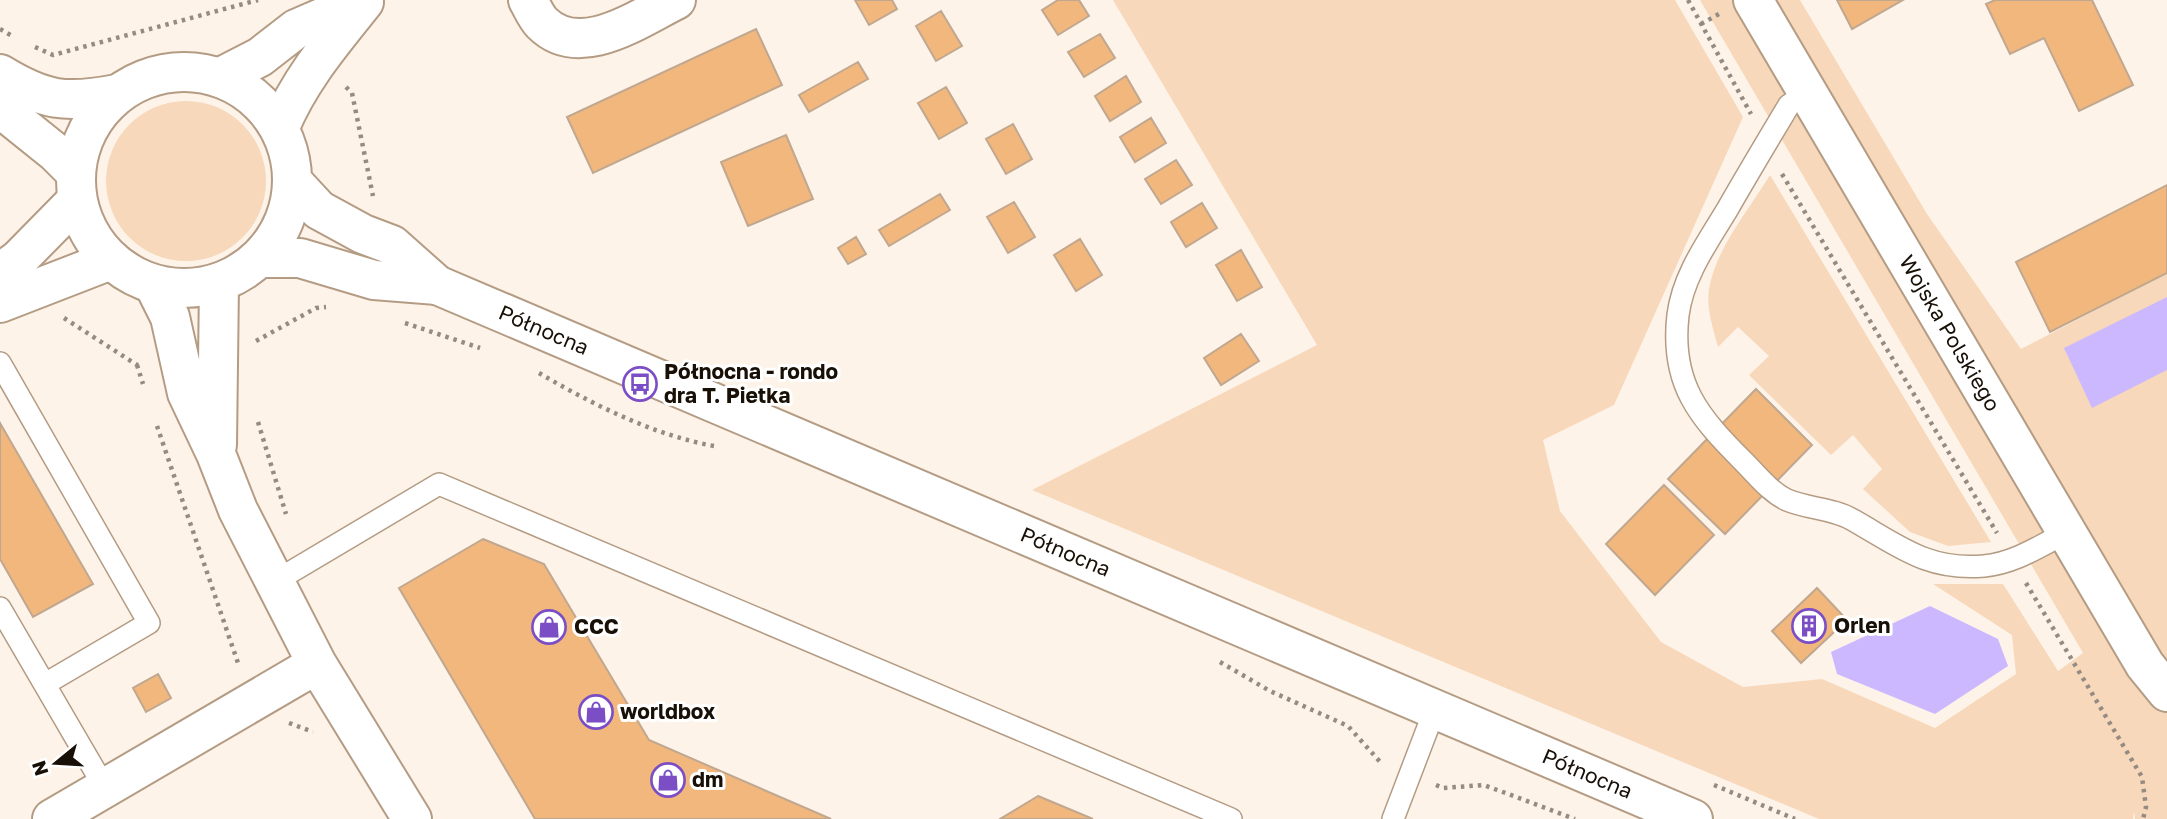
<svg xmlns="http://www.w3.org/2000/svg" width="2167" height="819" viewBox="0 0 2167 819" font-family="'Golos Text',sans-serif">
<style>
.green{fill:#f7d8bb}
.water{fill:#ccb8ff}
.building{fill:#f1b77d;stroke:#c0a790;stroke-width:2}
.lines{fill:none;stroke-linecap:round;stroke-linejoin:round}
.service-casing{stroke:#b49c84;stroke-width:24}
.minor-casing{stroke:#b49c84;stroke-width:42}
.tertiary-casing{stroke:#b49c84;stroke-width:42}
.path{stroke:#958b82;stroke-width:4.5;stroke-dasharray:3.5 5;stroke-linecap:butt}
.service{stroke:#fff;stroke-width:21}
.minor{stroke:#fff;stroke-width:38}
.tertiary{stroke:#fff;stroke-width:38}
.labels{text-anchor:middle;stroke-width:6;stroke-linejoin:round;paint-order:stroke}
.street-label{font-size:21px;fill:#181007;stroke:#fff}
.poi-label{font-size:21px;font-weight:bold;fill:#181007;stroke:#fff;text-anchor:start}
</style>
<rect width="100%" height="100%" fill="#fef3e9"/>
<!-- green -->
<path class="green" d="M 1113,0 L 1675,0 L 1743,117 L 1614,405 L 1543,440 L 1560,511 L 1661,642 L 1743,687 L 1822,679 L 1935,728 L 2016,674 L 2012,635 L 1933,584 L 2003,584 L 2058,671 L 2083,653 L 1700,0 L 1800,0 L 1927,214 L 2021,349 L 2167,273 L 2167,819 L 2135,819 L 2134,811 L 2133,819 L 1819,819 L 1032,490 L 1317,345 Z
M106 181a80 80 0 1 1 160 0a80 80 0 1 1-160 0Z
M 1770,175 L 1991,542 L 1948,546 L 1910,532 L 1863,489 L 1882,469 L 1853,435 L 1831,455 L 1749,375 L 1769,356 L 1738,327 L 1718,347 C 1713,328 1706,308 1709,289 C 1716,248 1749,210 1770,175 Z"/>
<!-- water -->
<path class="water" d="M 2167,297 L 2167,370 L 2092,408 L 2064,348 Z
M 1930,606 L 1998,639 L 2008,666 L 1935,714 L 1837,674 L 1831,652 Z"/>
<!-- building -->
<path class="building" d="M 855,0 L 892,0 L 897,9 L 869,25 Z
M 1058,0 L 1079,0 L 1089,16 L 1058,35 L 1042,10 Z
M 1837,0 L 1903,0 L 1852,29 Z
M 1995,0 L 2092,0 L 2133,85 L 2079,111 L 2044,38 L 2010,54 L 1986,4 Z
M 941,11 L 962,46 L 936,61 L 916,26 Z
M 756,29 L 782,85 L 593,173 L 567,117 Z
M 1100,34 L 1115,58 L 1084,77 L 1068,52 Z
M 858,62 L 868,79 L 809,112 L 799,95 Z
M 1126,76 L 1141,102 L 1110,121 L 1095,96 Z
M 946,87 L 967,123 L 939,139 L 918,103 Z
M 1151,118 L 1166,143 L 1135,162 L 1120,137 Z
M 1013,124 L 1032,159 L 1006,174 L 986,139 Z
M 786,135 L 813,199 L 748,226 L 721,162 Z
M 1176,160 L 1192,185 L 1161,204 L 1145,179 Z
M 2167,185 L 2167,273 L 2050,332 L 2016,262 Z
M 940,194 L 950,210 L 889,246 L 879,230 Z
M 1014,202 L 1035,237 L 1008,253 L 987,217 Z
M 1202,203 L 1217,228 L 1186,247 L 1171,222 Z
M 856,237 L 866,254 L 848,264 L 838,248 Z
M 1080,239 L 1102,275 L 1076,291 L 1054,255 Z
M 1241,250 L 1262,287 L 1237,301 L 1216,265 Z
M 1241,334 L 1259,361 L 1221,385 L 1204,358 Z
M 1756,389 L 1812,445 L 1725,534 L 1668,479 Z
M 0,423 L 93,584 L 33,617 L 0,559 Z
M 1664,485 L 1714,535 L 1655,595 L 1606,544 Z
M 483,539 L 544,564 L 649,740 L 831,819 L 535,819 L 399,588 Z
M 1817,588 L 1847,620 L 1801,663 L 1772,631 Z
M 158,674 L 171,698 L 146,712 L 133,688 Z
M 1038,796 L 1093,819 L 1000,819 Z"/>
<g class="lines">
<!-- service casing -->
<g class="service-casing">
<path id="service" d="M 1809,92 L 1789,105 C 1768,140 1747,175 1727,210 C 1707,243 1683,276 1678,315 C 1670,384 1699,417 1744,462 C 1757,475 1770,492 1787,500 C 1808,509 1833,508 1853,520 C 1899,546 1928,571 1984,566 C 2015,563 2040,546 2067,532
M 0,363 L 149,623 L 45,684
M 274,582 L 439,484 L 1231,819
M 0,608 L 105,788
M 1393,819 L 1435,709"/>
</g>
<!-- minor casing -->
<g class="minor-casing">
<path id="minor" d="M 528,0 C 532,7 536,17 542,23 C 580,61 639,18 676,0
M 221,77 L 260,57 L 296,29 L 363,0
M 280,127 C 300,79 332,42 364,2
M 154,285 L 170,317 L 187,393 L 216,454 L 238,510 L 317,664 L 412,819
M 217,445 L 219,283
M 52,819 L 317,664"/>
</g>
<!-- tertiary casing -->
<g class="tertiary-casing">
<g id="tertiary">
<path id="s1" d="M 1753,0 L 2145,665 L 2167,692"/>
<circle cx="184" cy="180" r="108"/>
<path d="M 0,74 C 44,101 66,104 117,94"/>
<path d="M 0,108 L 56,153 L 76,173"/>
<path id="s2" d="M 294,183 L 319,210 L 363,234 L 392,245 L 437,285 L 1693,819"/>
<path d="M 261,258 L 300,258 L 374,280 L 437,285"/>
<path d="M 0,273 L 19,259 L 77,200"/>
<path d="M 0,303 L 111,260"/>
</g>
</g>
<!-- path -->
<path class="path" d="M 1688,0 L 1751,114
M 1701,24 L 1719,14
M 0,29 L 14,37
M 35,47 L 53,55 L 258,0
M 346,87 L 352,93 L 373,196
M 1782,174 L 1997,533
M 64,318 L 137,365 L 143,365
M 405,323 L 480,348
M 256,341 L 316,308 L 326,307
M 137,365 L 143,384
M 539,373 C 592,404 653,435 714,446
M 258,422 L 286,514
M 157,426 L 239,666
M 2026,583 L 2142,777 L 2146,807 L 2143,819
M 1220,662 L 1270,691 L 1348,726 L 1382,764
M 289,723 L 313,732
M 1436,785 L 1443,788 L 1484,785 L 1575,819
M 1714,785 L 1795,819"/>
<!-- service -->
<use href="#service" class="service"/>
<!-- minor -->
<use href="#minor" class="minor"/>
<!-- tertiary -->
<use href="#tertiary" class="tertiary"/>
</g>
<!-- icons -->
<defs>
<g id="bus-ring" transform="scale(1.75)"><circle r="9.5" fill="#fff" stroke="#7b4ec6" stroke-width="1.5"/><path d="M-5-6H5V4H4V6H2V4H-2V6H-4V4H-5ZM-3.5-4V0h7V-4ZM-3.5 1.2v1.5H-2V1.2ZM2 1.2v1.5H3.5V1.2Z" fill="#7b4ec6"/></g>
<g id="building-ring" transform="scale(1.75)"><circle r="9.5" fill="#fff" stroke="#7b4ec6" stroke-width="1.5"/><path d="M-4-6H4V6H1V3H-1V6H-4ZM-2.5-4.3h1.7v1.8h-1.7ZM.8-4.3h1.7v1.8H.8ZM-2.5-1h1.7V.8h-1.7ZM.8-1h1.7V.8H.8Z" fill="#7b4ec6"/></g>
<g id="shop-ring" transform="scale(1.75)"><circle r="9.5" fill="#fff" stroke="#7b4ec6" stroke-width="1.5"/><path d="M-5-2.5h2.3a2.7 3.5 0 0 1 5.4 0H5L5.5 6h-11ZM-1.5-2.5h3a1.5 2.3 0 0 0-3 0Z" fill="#7b4ec6"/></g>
</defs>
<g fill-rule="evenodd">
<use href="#bus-ring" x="640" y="384"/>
<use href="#building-ring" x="1809" y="626"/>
<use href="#shop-ring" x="549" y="627"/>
<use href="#shop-ring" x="596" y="712"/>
<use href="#shop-ring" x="668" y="780"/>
</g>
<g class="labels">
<!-- street labels -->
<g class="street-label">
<text dy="7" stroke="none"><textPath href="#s2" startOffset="294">Północna</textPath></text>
<text dy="7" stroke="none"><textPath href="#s1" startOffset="387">Wojska Polskiego</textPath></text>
<text dy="7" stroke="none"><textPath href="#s2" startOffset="861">Północna</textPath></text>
<text dy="7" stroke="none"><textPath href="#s2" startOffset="1428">Północna</textPath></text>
</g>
<!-- poi labels -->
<g class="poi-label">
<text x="664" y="379">Północna - rondo<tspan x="664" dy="24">dra T. Pietka</tspan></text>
<text x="1834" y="633">Orlen</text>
<text x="574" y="634">CCC</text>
<text x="620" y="719">worldbox</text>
<text x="692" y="787">dm</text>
</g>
</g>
<!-- north arrow -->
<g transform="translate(56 763) rotate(252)" stroke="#ffffff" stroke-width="5" paint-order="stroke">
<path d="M0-5L12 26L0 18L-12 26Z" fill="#181007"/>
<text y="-10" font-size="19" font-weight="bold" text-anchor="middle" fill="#181007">N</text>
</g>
</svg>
